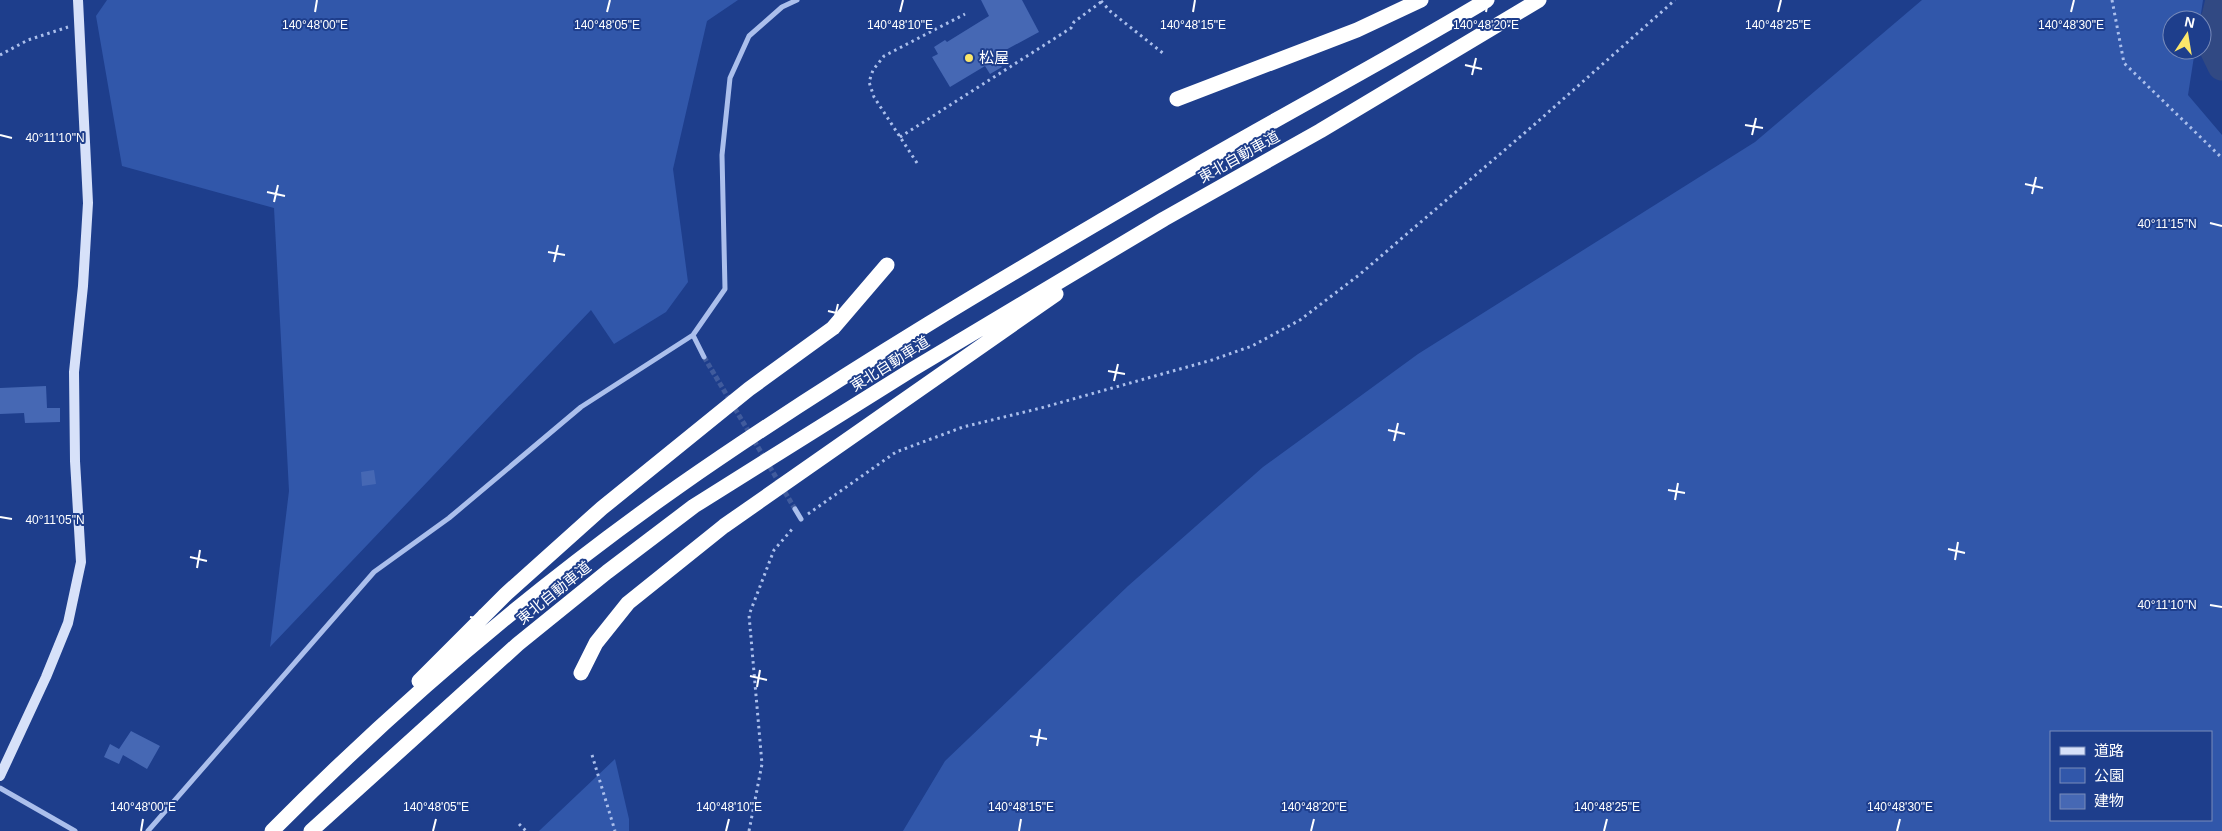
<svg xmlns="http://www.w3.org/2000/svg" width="2222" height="831" viewBox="0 0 2222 831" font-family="Helvetica,'Noto Sans JP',sans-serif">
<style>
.green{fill:#3157aa;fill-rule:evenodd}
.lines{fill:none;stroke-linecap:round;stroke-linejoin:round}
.river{stroke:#314983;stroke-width:29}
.building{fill:#4668b4}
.street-tunnel{stroke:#405b9d;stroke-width:5;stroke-dasharray:5 2.5;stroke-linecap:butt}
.path{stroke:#abbfec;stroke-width:3;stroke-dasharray:2.5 4;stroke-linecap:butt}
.street{stroke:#abbfec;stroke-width:5}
.secondary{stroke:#d7e1f9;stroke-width:10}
.highway{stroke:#fff;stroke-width:15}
.ticks{fill:none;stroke:#fff;stroke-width:2}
.poi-dot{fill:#fbe66a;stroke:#1e3e8c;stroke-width:2}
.labels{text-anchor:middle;stroke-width:4;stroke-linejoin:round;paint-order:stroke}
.poi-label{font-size:15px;fill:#fff;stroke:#1e3e8c;text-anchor:start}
.street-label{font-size:15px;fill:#fff;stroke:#1e3e8c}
.ticks-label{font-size:12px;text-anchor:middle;fill:#fff;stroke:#1e3e8c;stroke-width:4;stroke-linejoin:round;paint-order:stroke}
</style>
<rect width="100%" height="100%" fill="#1e3e8c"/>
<!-- green -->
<path class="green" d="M 107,0 L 738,0 L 707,21 L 673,169 L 688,282 L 666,312 L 614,344 L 591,310 L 270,647 L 289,491 L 274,208 L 122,166 L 96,16 Z
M 1922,0 L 2203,0 L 2200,20 L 2172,20 L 2172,50 L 2195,50 L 2188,95 L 2222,135 L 2222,831 L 903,831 L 945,761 L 1128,586 L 1263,467 L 1418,354 L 1755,142 ZM 2211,732 L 2211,820 L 2051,820 L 2051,732 Z
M 615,759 L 629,819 L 629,831 L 539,831 Z"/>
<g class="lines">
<!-- river -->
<path class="river" d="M 2220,0 L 2216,17 L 2207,35 L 2222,66"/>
</g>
<!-- building -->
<path class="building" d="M 981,0 L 1022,0 L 1039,32 L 1002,52 L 1003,54 L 996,58 L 1002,67 L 990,74 L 985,66 L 950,87 L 932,57 L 938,54 L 934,47 L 945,40 L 947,42 L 989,16 Z
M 46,386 L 47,408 L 60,408 L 60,422 L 25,423 L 24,413 L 0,414 L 0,388 Z
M 374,470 L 376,484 L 362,486 L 361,472 Z
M 131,731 L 160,746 L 147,769 L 123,755 L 119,764 L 104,757 L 110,744 L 119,749 Z"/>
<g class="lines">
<!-- street-tunnel -->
<path class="street-tunnel" d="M 704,357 L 795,509"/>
<!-- path -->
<path class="path" d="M 2112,0 L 2124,63 L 2222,158
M 1101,1 L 1110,11 L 1164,54
M 0,55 L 28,40 L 68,27
M 900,137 L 1071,28 L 1074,22 L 1101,2
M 917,163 L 874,97 L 869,82 L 873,70 L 884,56 L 965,14
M 808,514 L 896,452 L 963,427 L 1041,408 L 1212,360 L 1252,346 L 1300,320 L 1359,275 L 1535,124 L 1675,0
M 592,755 L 615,831
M 519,824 L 526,831
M 749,831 L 762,764 L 749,615 L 774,550 L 794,527"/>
<!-- street -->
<path class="street" d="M 693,335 L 704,357
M 795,509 L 801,519
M 0,788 L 75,831
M 148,831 L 374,572 L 449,518 L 581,407 L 693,335 L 725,289 L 722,155 L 730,78 L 749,36 L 782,7 L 797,0"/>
<!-- secondary -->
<path class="secondary" d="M 0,776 L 46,677 L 68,623 L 81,562 L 75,461 L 74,372 L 83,286 L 88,203 L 78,0"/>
<!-- highway -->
<path class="highway" d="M 1177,99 L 1357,30 L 1421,0
M 581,673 L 596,643 L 628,603 L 724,526 L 1056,294
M 419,681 L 506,594 L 602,508 L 749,389 L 833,328 L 887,265
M 272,831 C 397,705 534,588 679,486 C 841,373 1013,272 1183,173 C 1284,114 1387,60 1487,0
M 311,831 L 518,644 L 607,572 L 694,506 L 913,369 L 1164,219 L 1320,131 L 1539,0"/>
</g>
<!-- ticks -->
<path class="ticks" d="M 315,12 L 317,0M 607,12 L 610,0M 900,12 L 903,0M 1193,12 L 1195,0M 1486,12 L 1488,0M 1778,12 L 1781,0M 2071,12 L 2074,0M 1465,65 L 1482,69M 1472,75 L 1476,58M 1745,125 L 1763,128M 0,135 L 12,138M 1752,135 L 1756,118M 2025,184 L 2043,188M 267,192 L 285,196M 2032,194 L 2036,177M 274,202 L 278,185M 2210,223 L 2222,226M 548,252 L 565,255M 554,262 L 558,245M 828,311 L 845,315M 834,321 L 838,304M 1108,371 L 1125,374M 1114,381 L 1118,364M 1388,430 L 1405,434M 1394,441 L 1398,423M 1668,490 L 1685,493M 1675,500 L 1678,483M 0,517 L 12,519M 1948,549 L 1965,553M 190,557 L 207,561M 1955,560 L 1958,542M 197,568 L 200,550M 2210,605 L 2222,607M 470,617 L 487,620M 477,627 L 480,610M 750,676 L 767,680M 757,687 L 760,670M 1030,736 L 1047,739M 1037,746 L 1040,729M 141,831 L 143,819M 433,831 L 436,819M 726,831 L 729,819M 1019,831 L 1021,819M 1311,831 L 1314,819M 1604,831 L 1607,819M 1897,831 L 1900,819"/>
<!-- markers -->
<circle class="poi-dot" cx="969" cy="58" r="5"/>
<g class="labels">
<!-- poi labels -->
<g class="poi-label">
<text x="979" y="63">松屋</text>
</g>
<!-- street labels -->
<g class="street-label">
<text transform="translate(1239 157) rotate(-29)" y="5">東北自動車道</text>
<text transform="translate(890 364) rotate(-32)" y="5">東北自動車道</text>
<text transform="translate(554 593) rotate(-39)" y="5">東北自動車道</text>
</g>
</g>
<g class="ticks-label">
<text x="315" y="29">140°48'00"E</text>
<text x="607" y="29">140°48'05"E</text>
<text x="900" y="29">140°48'10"E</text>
<text x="1193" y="29">140°48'15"E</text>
<text x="1486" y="29">140°48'20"E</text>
<text x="1778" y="29">140°48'25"E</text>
<text x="2071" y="29">140°48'30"E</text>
<text x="55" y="142">40°11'10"N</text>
<text x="2167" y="228">40°11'15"N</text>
<text x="55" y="524">40°11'05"N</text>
<text x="2167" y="609">40°11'10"N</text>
<text x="143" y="811">140°48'00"E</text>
<text x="436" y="811">140°48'05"E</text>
<text x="729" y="811">140°48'10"E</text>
<text x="1021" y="811">140°48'15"E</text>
<text x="1314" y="811">140°48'20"E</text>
<text x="1607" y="811">140°48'25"E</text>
<text x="1900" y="811">140°48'30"E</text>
</g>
<!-- legend -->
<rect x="2050" y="731" width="162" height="90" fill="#1e3e8c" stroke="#788bba"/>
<rect x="2060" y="747" width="25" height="8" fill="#d7e1f9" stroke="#788bba"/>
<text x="2094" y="756" font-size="15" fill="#ffffff">道路</text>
<rect x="2060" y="768" width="25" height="15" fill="#3157aa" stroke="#788bba"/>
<text x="2094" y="781" font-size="15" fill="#ffffff">公園</text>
<rect x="2060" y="794" width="25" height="15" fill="#4668b4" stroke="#788bba"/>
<text x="2094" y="806" font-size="15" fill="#ffffff">建物</text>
<!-- north arrow -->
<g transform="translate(2187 35) rotate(12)"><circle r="24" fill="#1e3e8c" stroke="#788bba"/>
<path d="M0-4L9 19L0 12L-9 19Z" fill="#fbe66a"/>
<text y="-8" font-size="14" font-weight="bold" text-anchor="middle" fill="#ffffff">N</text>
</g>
</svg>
